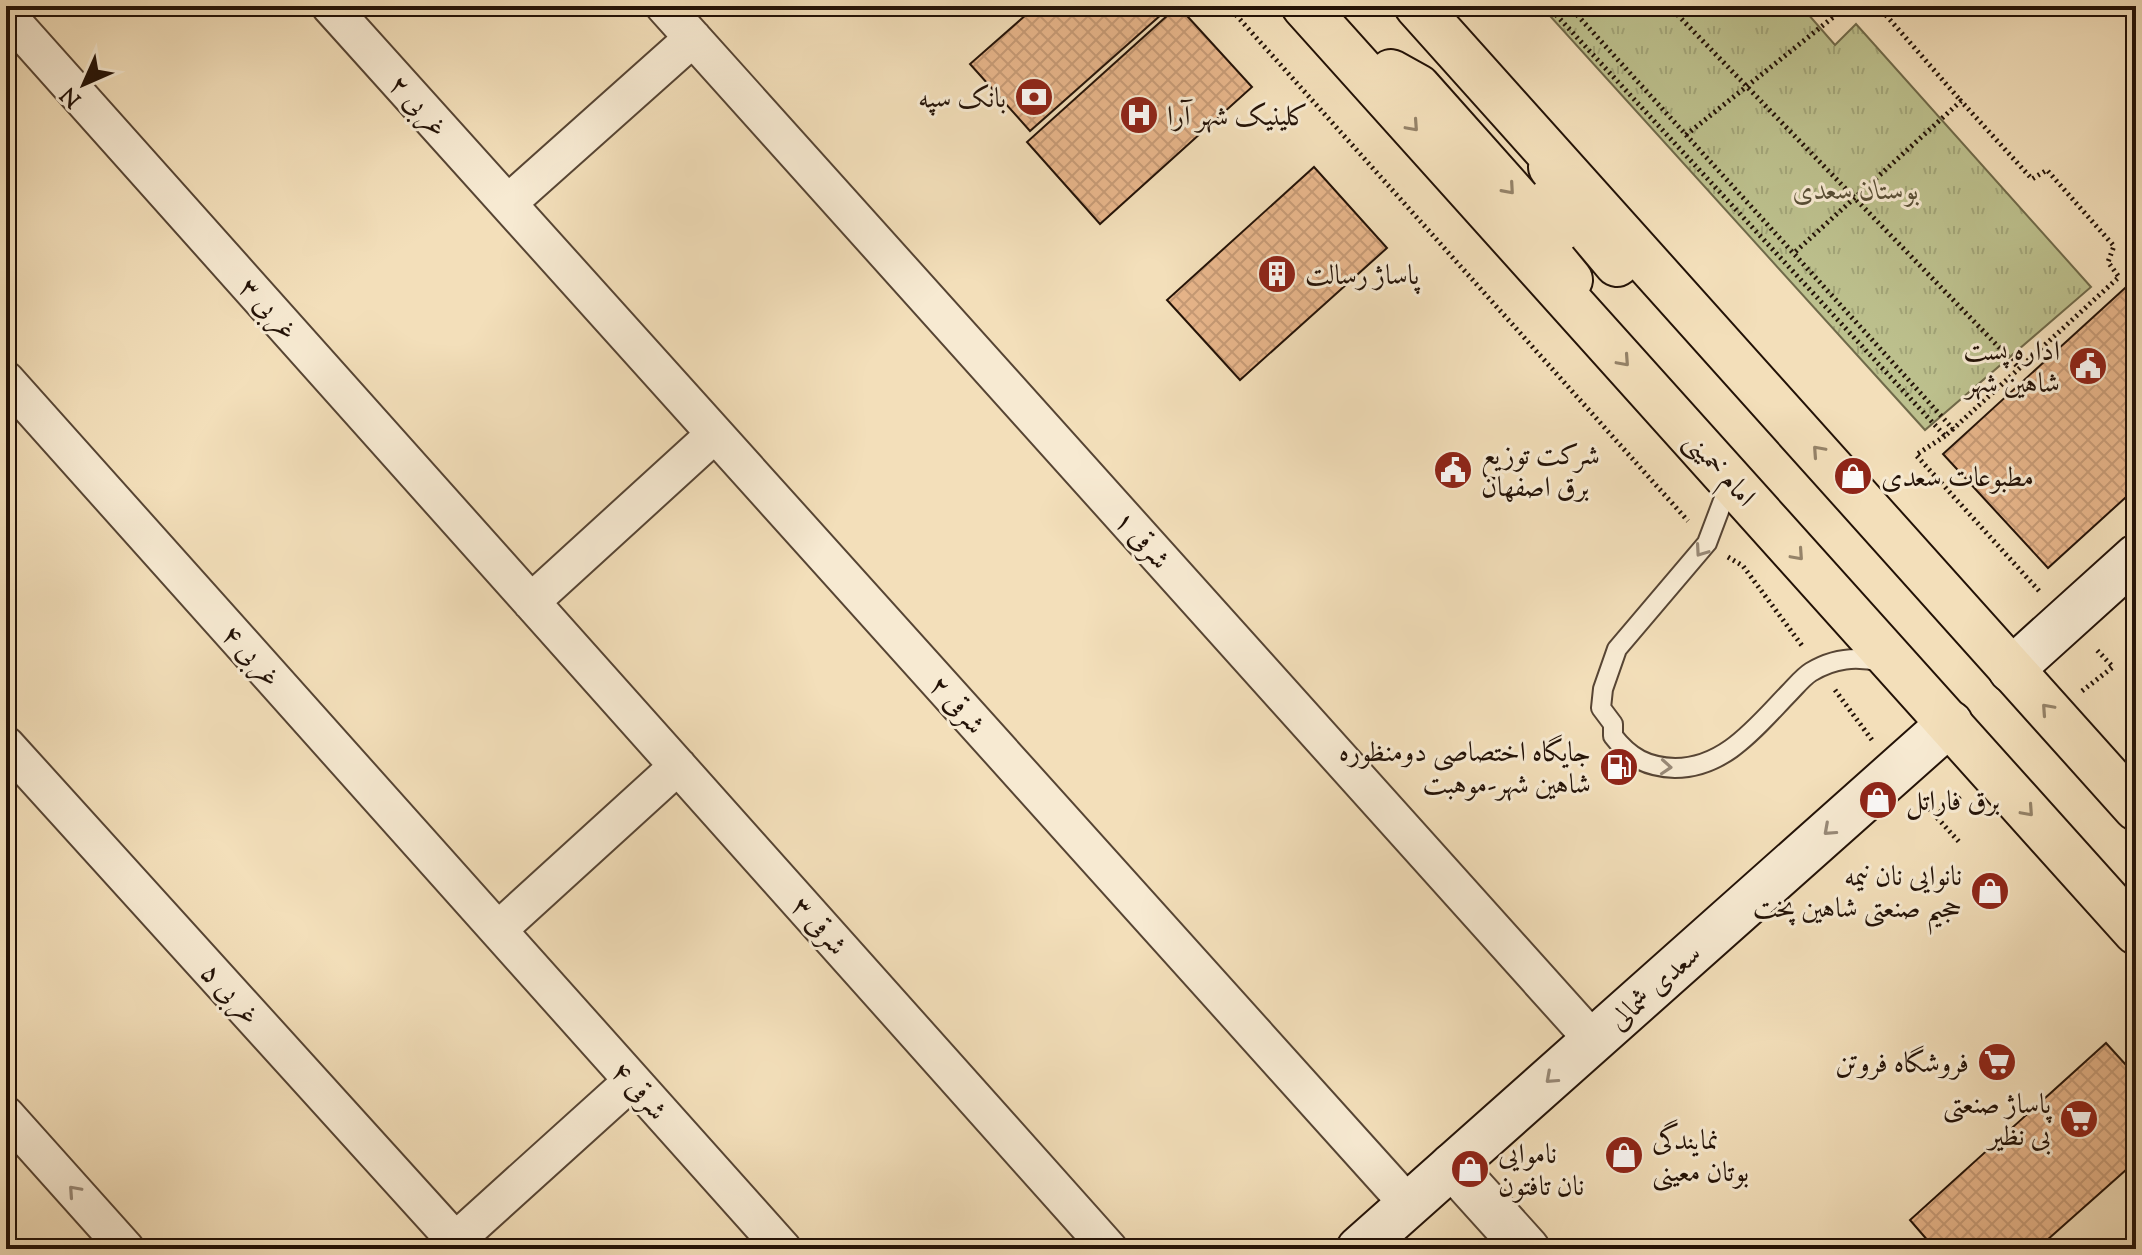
<svg xmlns="http://www.w3.org/2000/svg" width="2142" height="1255" viewBox="0 0 2142 1255" font-family="'Sorts Mill Goudy',Amiri,serif">
<style>
.park{fill:url(#park-tufts);stroke:#706a4a;stroke-width:2}
.building{fill:url(#building-cross-hatch);stroke:#231207;stroke-width:2}
.lines{fill:none;stroke-linecap:round;stroke-linejoin:round}
.service-casing{stroke:#574534;stroke-width:22}
.minor-casing{stroke:#574534;stroke-width:40}
.tertiary-casing{stroke:#574534;stroke-width:48}
.secondary-casing{stroke:#231207;stroke-width:48}
.primary-casing{stroke:#231207;stroke-width:48}
.path{stroke:#231207;stroke-width:5;stroke-dasharray:2 4;stroke-linecap:butt}
.service{stroke:#f7ead2;stroke-width:18}
.minor{stroke:#f7ead2;stroke-width:36}
.tertiary{stroke:#f7ead2;stroke-width:44}
.secondary{stroke:#f7ead2;stroke-width:44}
.primary{stroke:#f3dfba;stroke-width:44}
.oneway{stroke:#958369}
.oneway2{stroke:#988977}
.labels{text-anchor:middle;stroke-width:6;stroke-linejoin:round;paint-order:stroke}
.poi-label{font-size:28px;fill:#231207;stroke:#f7ead2;text-anchor:start}
.street-label{font-size:28px;fill:#231207;stroke:#f7ead2}
.park-label{font-size:28px;font-style:italic;fill:#594f36;stroke:#f7ead2}
</style>
<defs>
<pattern id="park-tufts" width="24" height="20" patternUnits="userSpaceOnUse" patternTransform="scale(2)"><rect width="24" height="20" fill="#bdc18e"/><path d="M3 7l-1-3M5 7V3M7 7l1-3M15 17l-1-3M17 17v-4M19 17l1-3" fill="none" stroke="#a2a579"/></pattern>
<pattern id="building-cross-hatch" width="8" height="8" patternUnits="userSpaceOnUse" patternTransform="scale(2)"><rect width="8" height="8" fill="#e8b68b"/><path d="M0 0l8 8M0 8l8-8" fill="none" stroke="#c79b76"/></pattern>
</defs>
<rect width="100%" height="100%" fill="#f3dfba"/>
<filter id="stains"><feTurbulence type="fractalNoise" baseFrequency=".0025" numOctaves="4"/><feColorMatrix values="0 0 0 0 .2 0 0 0 0 .09 0 0 0 0 .02 0 0 0 .5 -.17"/></filter>
<radialGradient id="worn" r=".72"><stop offset=".6" stop-color="#630" stop-opacity="0"/><stop offset="1" stop-color="#630" stop-opacity=".3"/></radialGradient>
<!-- park -->
<path class="park" d="M 1541,6 L 1801,6 L 1835,45 L 1856,24 L 2091,287 L 1925,430 Z"/>
<!-- building -->
<path class="building" d="M 1036,6 L 1171,6 L 1030,131 L 970,64 Z
M 1178,6 L 1252,87 L 1100,224 L 1027,142 Z
M 1314,167 L 1387,248 L 1240,380 L 1167,300 Z
M 2136,278 L 2136,488 L 2048,568 L 1943,454 Z
M 2106,1043 L 2136,1076 L 2136,1161 L 2037,1249 L 1935,1249 L 1910,1220 Z"/>
<g class="lines">
<!-- service casing -->
<g class="service-casing">
<path id="service" d="M 1730,482 L 1707,543 L 1617,649 L 1603,689 L 1601,708 L 1613,724 L 1613,736 C 1630,758 1647,767 1675,768 C 1725,768 1756,727 1789,693 C 1796,686 1803,677 1811,672 C 1834,658 1856,656 1881,662"/>
</g>
<!-- minor casing -->
<g class="minor-casing">
<path id="minor" d="M 330,6 L 1409,1205
M 664,6 L 1593,1040
M 6,14 L 1109,1249
M 508,203 L 693,38
M 6,380 L 783,1249
M 531,602 L 715,434
M 6,745 L 463,1249
M 498,930 L 678,766
M 6,1115 L 126,1249
M 455,1241 L 632,1081"/>
</g>
<!-- tertiary casing -->
<g class="tertiary-casing">
<path id="tertiary" d="M 1452,1166 L 1527,1249"/>
</g>
<!-- secondary casing -->
<g class="secondary-casing">
<path id="secondary" d="M 2011,670 L 2136,557
M 1359,1249 L 1950,723"/>
</g>
<!-- primary casing -->
<g class="primary-casing">
<path id="primary" d="M 1304,6 L 2136,932
M 1417,6 L 2136,808
M 1391,72 L 1418,87 L 1523,205 L 1540,208 L 1562,192 L 1561,180 L 1551,167
M 1570,280 L 1547,252 L 1545,240 L 1567,224 L 1585,226 L 1617,264"/>
</g>
<!-- path -->
<path class="path" d="M 1228,6 L 1688,521
M 1548,6 L 1945,436 L 1953,429
M 1569,6 L 1953,429 L 2119,277 L 2108,262 L 2114,246 L 2047,170 L 2032,179 L 1961,101 L 1794,253
M 1669,6 L 2018,367
M 1825,6 L 1834,17
M 1878,6 L 1961,101
M 1686,135 L 1847,6
M 1945,436 L 1916,455 L 2040,592
M 1728,557 L 1743,566 L 1803,647
M 1835,690 L 1872,740
M 2082,691 L 2113,667 L 2095,648
M 1921,800 L 1961,844
M 1935,816 L 1963,794"/>
<!-- service -->
<use href="#service" class="service"/>
<!-- minor -->
<use href="#minor" class="minor"/>
<!-- tertiary -->
<use href="#tertiary" class="tertiary"/>
<!-- secondary -->
<use href="#secondary" class="secondary"/>
<!-- primary -->
<use href="#primary" class="primary"/>
</g>
<!-- one-way arrows -->
<defs><path id="oneway-chevron" d="M-2-3.5L2.5 0L-2 3.5" fill="none" stroke-width="1.6" stroke-linecap="round" stroke-linejoin="round" transform="scale(2)"/></defs>
<g class="oneway">
<use href="#oneway-chevron" transform="translate(1413 126) rotate(48)"/>
<use href="#oneway-chevron" transform="translate(1509 189) rotate(49)"/>
<use href="#oneway-chevron" transform="translate(1624 361) rotate(48)"/>
<use href="#oneway-chevron" transform="translate(1818 451) rotate(-132)"/>
<use href="#oneway-chevron" transform="translate(1798 555) rotate(48)"/>
<use href="#oneway-chevron" transform="translate(2047 709) rotate(-132)"/>
<use href="#oneway-chevron" transform="translate(2028 811) rotate(48)"/>
</g>
<g class="oneway2">
<use href="#oneway-chevron" transform="translate(1701 551) rotate(125)"/>
<use href="#oneway-chevron" transform="translate(1666 767) rotate(4)"/>
<use href="#oneway-chevron" transform="translate(1829 830) rotate(138)"/>
<use href="#oneway-chevron" transform="translate(1551 1078) rotate(138)"/>
<use href="#oneway-chevron" transform="translate(74 1191) rotate(-132)"/>
</g>
<!-- icons -->
<defs>
<g id="bank-disc" transform="scale(2)"><circle r="9.5" fill="#8f2418" stroke="#f7ead2"/><path d="M-6-4H6V4H-6ZM0-2.3a2.3 2.3 0 1 0 0 4.6a2.3 2.3 0 1 0 0-4.6Z" fill="#fff"/></g>
<g id="hospital-disc" transform="scale(2)"><circle r="9.5" fill="#8f2418" stroke="#f7ead2"/><path d="M-5-5h3v3.5h4V-5h3V5h-3V1.5h-4V5h-3Z" fill="#fff"/></g>
<g id="building-disc" transform="scale(2)"><circle r="9.5" fill="#8f2418" stroke="#f7ead2"/><path d="M-4-6H4V6H1V3H-1V6H-4ZM-2.5-4.3h1.7v1.8h-1.7ZM.8-4.3h1.7v1.8H.8ZM-2.5-1h1.7V.8h-1.7ZM.8-1h1.7V.8H.8Z" fill="#fff"/></g>
<g id="civic-disc" transform="scale(2)"><circle r="9.5" fill="#8f2418" stroke="#f7ead2"/><path d="M-.6-6.5H3V-4.5H.6V-3L4-1V1h2V6H-6V1h2V-1L-.6-3ZM-1.2 2.5V6h2.4V2.5Z" fill="#fff"/></g>
<g id="shop-disc" transform="scale(2)"><circle r="9.5" fill="#8f2418" stroke="#f7ead2"/><path d="M-5-2.5h2.3a2.7 3.5 0 0 1 5.4 0H5L5.5 6h-11ZM-1.5-2.5h3a1.5 2.3 0 0 0-3 0Z" fill="#fff"/></g>
<g id="fuel-disc" transform="scale(2)"><circle r="9.5" fill="#8f2418" stroke="#f7ead2"/><path d="M-5.5-6h7V0h2V4h1.3V-2.5L3-4.5l.8-.8L6-3V5H2.5V1h-1V6h-7ZM-4.2-4.7v3.2H.2V-4.7Z" fill="#fff"/></g>
<g id="supermarket-disc" transform="scale(2)"><circle r="9.5" fill="#8f2418" stroke="#f7ead2"/><path d="M-6-5.5h2.5l.6 2H6L4.5 2H-2.5L-4.4-4H-6ZM-1.5 3.2a1.3 1.3 0 1 0 .1 0ZM3 3.2a1.3 1.3 0 1 0 .1 0Z" fill="#fff"/></g>
</defs>
<g fill-rule="evenodd">
<use href="#bank-disc" x="1034" y="97"/>
<use href="#hospital-disc" x="1139" y="115"/>
<use href="#building-disc" x="1277" y="274"/>
<use href="#civic-disc" x="2088" y="366"/>
<use href="#civic-disc" x="1453" y="470"/>
<use href="#shop-disc" x="1853" y="476"/>
<use href="#fuel-disc" x="1619" y="767"/>
<use href="#shop-disc" x="1878" y="800"/>
<use href="#shop-disc" x="1990" y="891"/>
<use href="#supermarket-disc" x="1997" y="1062"/>
<use href="#supermarket-disc" x="2079" y="1119"/>
<use href="#shop-disc" x="1624" y="1155"/>
<use href="#shop-disc" x="1470" y="1169"/>
</g>
<g class="labels">
<!-- poi labels -->
<g class="poi-label">
<text x="1006" y="107" text-anchor="end">بانک سپه</text>
<text x="1167" y="125">کلینیک شهر آرا</text>
<text x="1305" y="284">پاساژ رسالت</text>
<text x="2060" y="360" text-anchor="end">اداره پست<tspan x="2060" dy="32">شاهین شهر</tspan></text>
<text x="1481" y="464">شرکت توزیع<tspan x="1481" dy="32">برق اصفهان</tspan></text>
<text x="1881" y="486">مطبوعات سعدی</text>
<text x="1591" y="761" text-anchor="end">جایگاه اختصاصی دومنظوره<tspan x="1591" dy="32">شاهین شهر-موهبت</tspan></text>
<text x="1906" y="810">برق فاراتل</text>
<text x="1962" y="885" text-anchor="end">نانوایی نان نیمه<tspan x="1962" dy="32">حجیم صنعتی شاهین پخت</tspan></text>
<text x="1969" y="1072" text-anchor="end">فروشگاه فروتن</text>
<text x="2051" y="1113" text-anchor="end">پاساژ صنعتی<tspan x="2051" dy="32">بی نظیر</tspan></text>
<text x="1652" y="1149">نمایندگی<tspan x="1652" dy="32">بوتان معینی</tspan></text>
<text x="1498" y="1163">ناموایی<tspan x="1498" dy="32">نان تافتون</tspan></text>
</g>
<!-- street labels -->
<g class="street-label">
<text transform="translate(419 105) rotate(48)" y="10">۲ غربی</text>
<text transform="translate(269 308) rotate(48)" y="10">۳ غربی</text>
<text transform="translate(1721 468) rotate(48)" y="10">امام خمینی</text>
<text transform="translate(1143 539) rotate(48)" y="10">۱ شرقی</text>
<text transform="translate(252 655) rotate(48)" y="10">۴ غربی</text>
<text transform="translate(958 704) rotate(48)" y="10">۲ شرقی</text>
<text transform="translate(820 925) rotate(48)" y="10">۳ شرقی</text>
<text transform="translate(1654 986) rotate(-42)" y="10">سعدی شمالی</text>
<text transform="translate(231 993) rotate(48)" y="10">۵ غربی</text>
<text transform="translate(640 1090) rotate(48)" y="10">۴ شرقی</text>
</g>
<!-- park labels -->
<g class="park-label">
<text x="1856" y="199">بوستان سعدی</text>
</g>
</g>
<!-- margin -->
<rect width="2142" height="1255" fill="none" stroke="#f3dfba" stroke-width="32"/>
<rect x="8" y="8" width="2126" height="1239" fill="none" stroke="#231207" stroke-width="4"/>
<rect x="16" y="16" width="2110" height="1223" fill="none" stroke="#231207" stroke-width="2"/>
<!-- north arrow -->
<g transform="translate(84 84) rotate(225)" stroke="#f7ead2" stroke-width="6" paint-order="stroke">
<path d="M0-6L14 30L0 20L-14 30Z" fill="#231207"/>
<text y="-12" font-size="22" font-weight="bold" text-anchor="middle" fill="#231207">N</text>
</g>
<rect width="100%" height="100%" filter="url(#stains)"/>
<rect width="100%" height="100%" fill="url(#worn)"/>
</svg>
